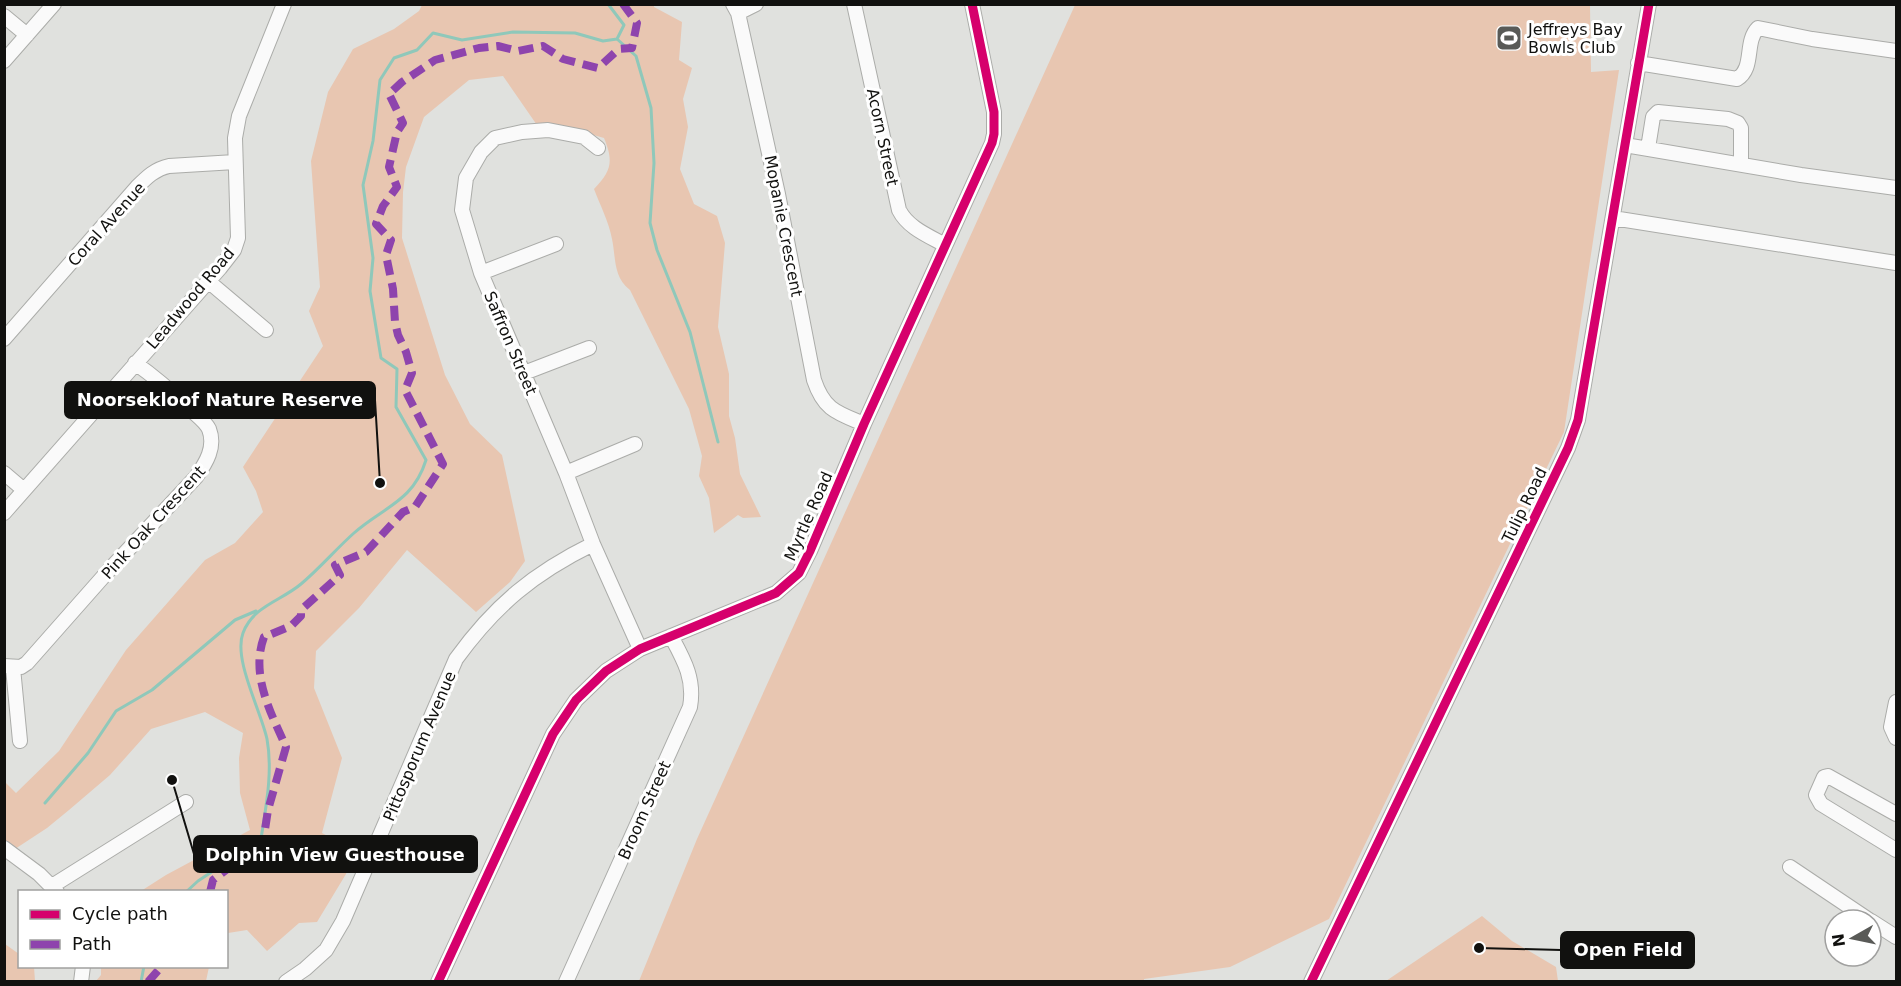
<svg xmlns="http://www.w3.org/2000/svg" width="1901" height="986" viewBox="0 0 1901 986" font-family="'DejaVu Sans',sans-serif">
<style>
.green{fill:#e8c6b1}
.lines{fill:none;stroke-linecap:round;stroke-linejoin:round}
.stream{stroke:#8fc8ba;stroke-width:3}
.minor-casing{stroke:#abaca9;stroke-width:16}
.minor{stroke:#fafafa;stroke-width:14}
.quiet{stroke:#8e44ad;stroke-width:8;stroke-dasharray:15 8;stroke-linecap:butt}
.cycleway-casing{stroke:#fff;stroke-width:13}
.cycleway{stroke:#d6006c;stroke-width:9}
.labels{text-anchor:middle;stroke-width:6;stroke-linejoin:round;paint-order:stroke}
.poi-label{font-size:16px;fill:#11110f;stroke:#fff;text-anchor:start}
.street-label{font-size:16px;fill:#11110f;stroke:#fff}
.leader{fill:none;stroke:#11110f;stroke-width:2}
.callout-dot{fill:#11110f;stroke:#fff;stroke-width:2}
.callout{fill:#11110f;stroke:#11110f;stroke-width:2}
.callout-label{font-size:18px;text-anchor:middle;font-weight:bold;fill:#fff}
</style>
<rect width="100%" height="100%" fill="#e0e1de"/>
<!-- green -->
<path class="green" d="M 422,5 L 654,5 L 654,7 L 682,22 L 679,60 L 692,68 L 683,99 L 688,127 L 680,169 L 694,204 L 717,216 L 725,243 L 718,327 L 729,374 L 729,416 L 735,438 L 740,474 L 761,517 L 743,518 L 738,515 L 714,533 L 709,498 L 699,476 L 702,456 L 689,409 L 630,290 C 613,277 616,258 612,239 C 609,222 600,205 594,189 C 611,171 614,162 604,138 L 583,132 L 539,128 L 503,76 L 469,80 L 424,117 L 406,167 L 403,192 L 402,238 L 445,375 L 470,424 L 502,455 L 525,561 L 510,582 L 476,612 L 407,550 L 359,608 L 316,651 L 314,688 L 342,758 L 322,833 L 354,850 L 346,874 L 317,922 L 299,923 L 267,951 L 247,930 L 228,933 L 227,935 L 226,892 L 141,891 L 166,875 L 250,830 L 240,793 L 239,758 L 243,733 L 205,712 L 151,729 L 110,775 L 69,810 L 47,828 L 15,849 L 5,853 L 4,781 L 16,793 L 59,751 L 126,650 L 205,560 L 235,543 L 263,512 L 256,491 L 243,467 L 323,346 L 309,311 L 320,287 L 311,161 L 328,92 L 353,49 L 394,29 L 419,11 Z
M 1075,5 L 1590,5 L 1591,72 L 1619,70 L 1564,432 L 1329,919 L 1230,967 L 1144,979 L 1144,981 L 639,981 L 697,839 Z
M 1482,916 L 1512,941 L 1556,967 L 1558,981 L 1386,981 Z
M 5,944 L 19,954 L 20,966 L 34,967 L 35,981 L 5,981 Z
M 101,967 L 101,966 L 209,967 L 206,981 L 96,981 L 101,975 Z"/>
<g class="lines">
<!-- stream -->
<path class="stream" d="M 617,39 L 636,56 L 651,108 L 654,163 L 650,223 L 657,250 L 690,332 L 718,442
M 45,803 L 88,753 L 116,711 L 152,690 L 235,620 L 256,611
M 186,892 L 198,881 L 261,839 C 266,806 273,772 267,739 C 261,711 233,659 243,633 C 253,606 281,601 301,584 C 320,568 336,549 354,533 C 383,507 413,502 426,460 L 396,407 L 397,369 L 381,358 L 370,291 L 373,258 L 363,185 L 373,141 L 380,80 L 394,58 L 417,50 L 433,33 L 462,40 L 513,32 L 575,33 L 603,41 L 617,39 L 624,25 L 608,4
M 141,982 L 144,966"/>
<!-- minor casing -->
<g class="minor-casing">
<path id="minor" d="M 733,4 L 738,13 L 778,194 L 814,380 C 824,410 837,413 864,424
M 854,4 L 899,210 C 908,228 929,236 945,245
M 738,13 L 756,4
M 4,16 L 27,35
M 4,61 L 54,4
M 1638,63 L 1737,79 C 1755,68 1744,42 1758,28 L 1812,39 L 1896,51
M 1625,145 L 1801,175 L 1896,188
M 598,148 L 584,137 L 548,130 L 522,132 L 495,138 L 481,152 L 466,178 L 462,210 L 481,273 L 566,473 L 593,544 L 640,649
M 1648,148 L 1653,117 L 1658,112 L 1728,119 L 1738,123 L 1741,128 L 1741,164
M 1613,218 L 1896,263
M 481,273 L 556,244
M 208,281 L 266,330
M 4,339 L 137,187 C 147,177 155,169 169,166 L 235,162
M 524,373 L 589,348
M 4,473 L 24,490
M 566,473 L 635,444
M 4,513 L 220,268 L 234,250 L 238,238 L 235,138 L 239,116 L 284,4
M 4,666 L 21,667 L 27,663 L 110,569 L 196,477 C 206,463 216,447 209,429 C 205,421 196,415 190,409 C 172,392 155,377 135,363
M 13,668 L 20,741
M 1896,702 L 1891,727 L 1896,738
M 1896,814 L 1828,776 L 1824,777 L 1816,795 L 1821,804 L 1896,850
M 4,848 L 39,874 L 57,892
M 1790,867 L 1869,920
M 52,886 L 186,802
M 1871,921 L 1896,937
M 81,982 L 83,966
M 286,982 L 305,969 L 326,950 L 343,921 L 456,659 C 495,605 534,573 593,544
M 438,982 L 553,734 L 576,700 L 606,671 L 640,649 L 776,593 L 799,573 L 810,551 L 864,424 L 992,143 L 994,134 L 994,112 L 972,4
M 566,982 L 690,707 C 695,679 684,660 671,636
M 1311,982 L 1568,448 L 1578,420 L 1649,4"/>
</g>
<!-- minor -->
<use href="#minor" class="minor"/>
<!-- quiet -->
<path class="quiet" d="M 210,892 L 213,880 L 235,863 L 262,849 L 268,810 L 286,747 C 271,713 250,675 264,637 L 291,626 L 301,616 L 301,610 L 340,575 L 335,565 L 366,552 L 403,512 L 415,507 L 443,464 L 405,390 L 412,373 L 406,352 L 398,335 L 395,322 L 393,289 L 386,255 L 391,240 L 376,224 L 383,206 L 397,187 L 389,167 L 397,132 L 403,123 L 389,94 L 402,82 L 435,60 L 479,48 L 498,46 L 518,51 L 543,46 L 563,59 L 598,68 L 619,49 L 632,48 L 637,23 L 623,4
M 148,982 L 162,966"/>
<!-- cycleway casing -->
<g class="cycleway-casing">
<path id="cycleway" d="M 438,982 L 553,734 L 576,700 L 606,671 L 640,649 L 776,593 L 799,573 L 810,551 L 864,424 L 992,143 L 994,134 L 994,112 L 972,4
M 1311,982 L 1568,448 L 1578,420 L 1649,4"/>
</g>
<!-- cycleway -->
<use href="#cycleway" class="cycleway"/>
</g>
<!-- icons -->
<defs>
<g id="stadium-square" transform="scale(1.35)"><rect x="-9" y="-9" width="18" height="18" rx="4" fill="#595a57" stroke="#fff"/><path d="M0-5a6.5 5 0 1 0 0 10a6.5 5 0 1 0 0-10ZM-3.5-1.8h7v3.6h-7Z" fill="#fff"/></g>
</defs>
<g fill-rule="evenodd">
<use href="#stadium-square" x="1509" y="38"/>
</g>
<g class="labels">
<!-- poi labels -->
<g class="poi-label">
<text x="1528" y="35">Jeffreys Bay<tspan x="1528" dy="18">Bowls Club</tspan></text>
</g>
<!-- street labels -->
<g class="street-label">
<text transform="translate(883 137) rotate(78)" y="6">Acorn Street</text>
<text transform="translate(106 224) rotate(-48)" y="6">Coral Avenue</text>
<text transform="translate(784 226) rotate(79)" y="6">Mopanie Crescent</text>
<text transform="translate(190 298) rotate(-50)" y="6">Leadwood Road</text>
<text transform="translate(511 343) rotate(67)" y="6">Saffron Street</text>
<text transform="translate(1524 505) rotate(-64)" y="6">Tulip Road</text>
<text transform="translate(808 516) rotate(-66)" y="6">Myrtle Road</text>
<text transform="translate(153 522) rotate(-48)" y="6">Pink Oak Crescent</text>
<text transform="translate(419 746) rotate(-67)" y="6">Pittosporum Avenue</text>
<text transform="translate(644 810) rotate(-66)" y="6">Broom Street</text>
</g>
</g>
<!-- callouts -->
<path class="leader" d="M380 483L375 400M172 780L194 854M1479 948L1561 950"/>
<g class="callout-dot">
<circle cx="380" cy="483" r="6"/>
<circle cx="172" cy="780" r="6"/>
<circle cx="1479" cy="948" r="6"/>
</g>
<g class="callout">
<rect x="65" y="382" width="310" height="36" rx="6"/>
<rect x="194" y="836" width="283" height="36" rx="6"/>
<rect x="1561" y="932" width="133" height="36" rx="6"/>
</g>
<g class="callout-label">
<text x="220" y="406">Noorsekloof Nature Reserve</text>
<text x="335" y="861">Dolphin View Guesthouse</text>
<text x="1628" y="956">Open Field</text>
</g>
<!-- border -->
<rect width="1901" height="986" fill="none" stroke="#11110f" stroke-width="12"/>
<!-- legend -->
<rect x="18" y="890" width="210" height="78" fill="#ffffff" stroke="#a0a09f" stroke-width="1.5"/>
<rect x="30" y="910" width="30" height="9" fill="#d6006c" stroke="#a0a09f" stroke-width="1.5"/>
<text x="72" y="920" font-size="18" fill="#11110f">Cycle path</text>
<rect x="30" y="940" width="30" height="9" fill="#8e44ad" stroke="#a0a09f" stroke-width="1.5"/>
<text x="72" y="950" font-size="18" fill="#11110f">Path</text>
<!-- north arrow -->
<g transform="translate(1853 938) rotate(261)"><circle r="28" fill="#ffffff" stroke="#a0a09f" stroke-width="1.5"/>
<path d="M0-4.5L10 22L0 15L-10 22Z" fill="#595a57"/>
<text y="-9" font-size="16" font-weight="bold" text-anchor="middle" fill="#11110f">N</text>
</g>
</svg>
